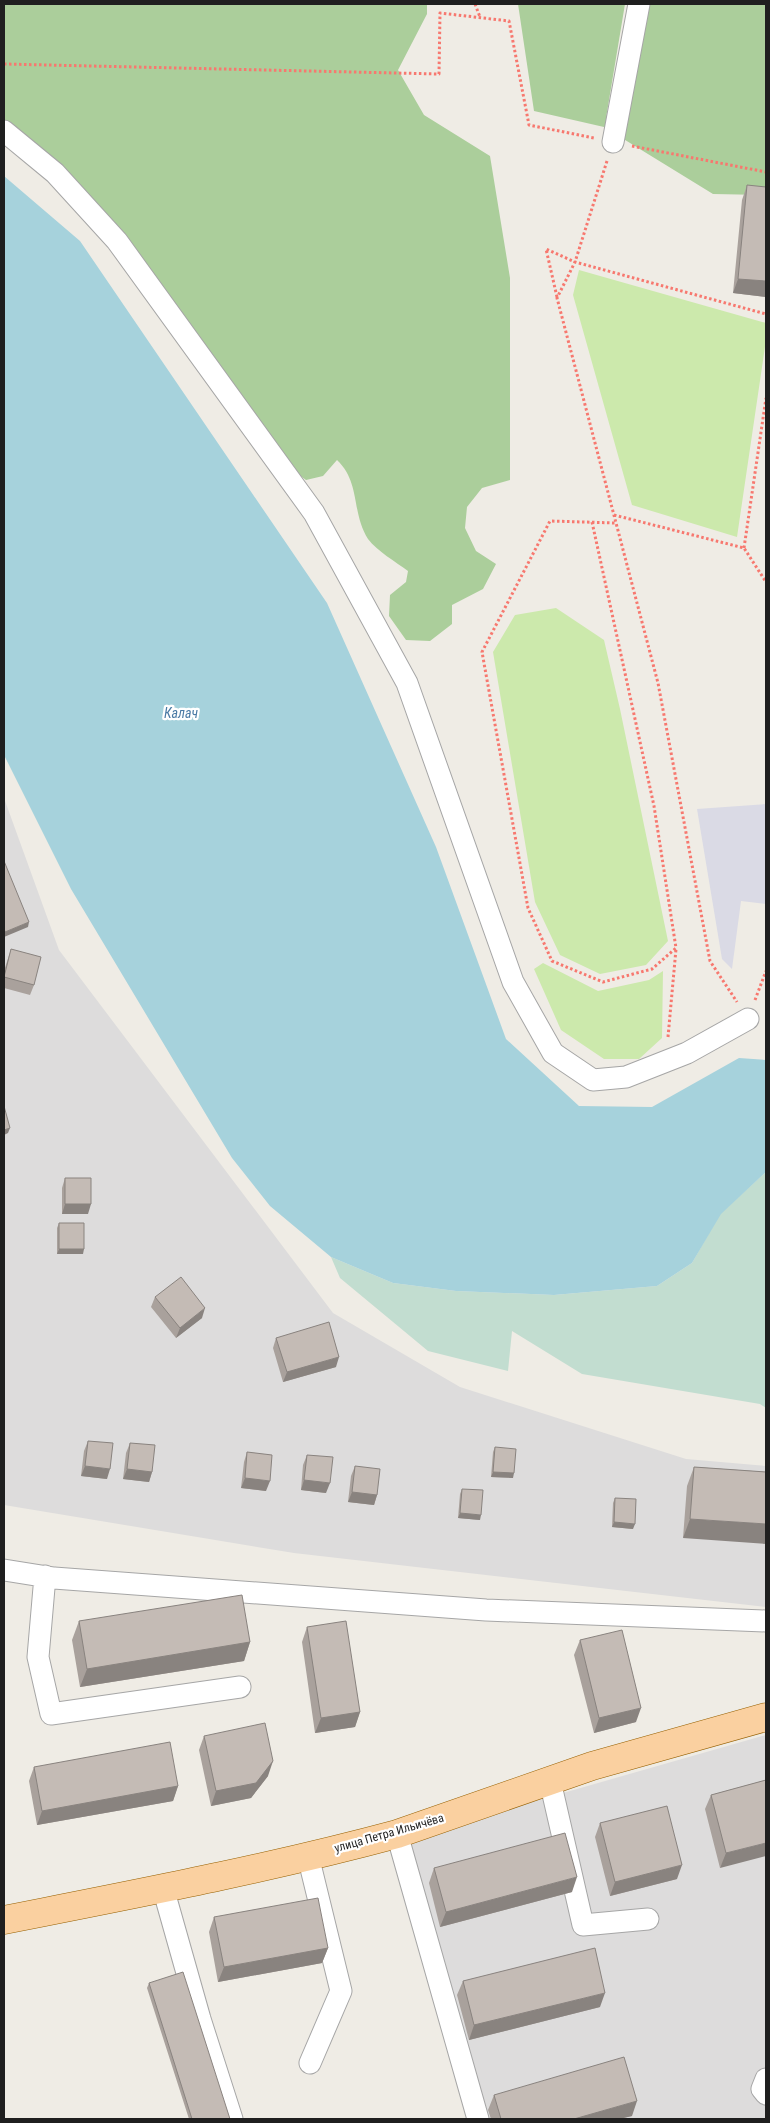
<svg xmlns="http://www.w3.org/2000/svg" width="770" height="2123" viewBox="0 0 770 2123" font-family="'Roboto Condensed',sans-serif">
<style>
.residential{fill:#dddcdc}
.grass{fill:#cce9ac}
.forest{fill:#abce9b}
.wetland{fill:#c2ddd0}
.plaza{fill:#dadae5}
.water{fill:#a6d2dc}
.lines{fill:none;stroke-linecap:round;stroke-linejoin:round}
.minor-casing{stroke:#a6a6a6;stroke-width:23}
.major-casing{stroke:#976103;stroke-width:29}
.path{stroke:#f7786f;stroke-width:3;stroke-dasharray:2.5 2.5;stroke-linecap:butt}
.minor{stroke:#fff;stroke-width:21}
.major{stroke:#fad0a0;stroke-width:28}
.wall{fill:#a9a19c}
.shaded-wall{fill:#89837f}
.building{fill:#c4bbb5;stroke:#89837f}
.labels{text-anchor:middle;stroke-width:4.5;stroke-linejoin:round;paint-order:stroke}
.street-label{font-size:12px;fill:#1f1f1f;stroke:#fff}
.water-label{font-size:14px;font-style:italic;fill:#4a7aa5;stroke:#fff}
</style>
<rect width="100%" height="100%" fill="#efece5"/>
<!-- residential -->
<path class="residential" d="M 4,798 L 59,950 L 333,1313 L 460,1387 L 686,1459 L 766,1466 L 766,1607 L 294,1553 L 4,1505 Z
M 766,1735 L 766,2119 L 485,2119 L 409,1837 Z"/>
<!-- grass -->
<path class="grass" d="M 579,270 L 766,323 L 766,340 L 737,537 L 632,505 L 573,295 Z
M 556,608 L 604,640 L 620,709 L 668,941 L 646,965 L 600,974 L 560,955 L 535,902 L 493,652 L 515,615 Z
M 543,963 L 598,991 L 649,980 L 663,971 L 662,1038 L 639,1059 L 604,1059 L 561,1030 L 534,969 Z"/>
<!-- forest -->
<path class="forest" d="M 4,4 L 427,4 L 427,14 L 398,70 L 424,115 L 490,156 L 510,278 L 510,480 L 482,488 L 467,507 L 465,528 L 476,551 L 496,564 L 483,589 L 452,605 L 452,624 L 430,641 L 406,640 L 389,616 L 390,595 L 406,582 L 408,571 C 396,562 377,551 368,539 C 351,512 361,483 337,460 L 323,476 L 306,480 L 295,472 L 106,215 L 4,119 Z
M 518,4 L 625,4 L 606,118 L 635,4 L 766,4 L 766,195 L 713,194 L 604,127 L 534,111 Z"/>
<!-- wetland -->
<path class="wetland" d="M 766,1172 L 766,1408 L 760,1404 L 582,1374 L 512,1331 L 508,1371 L 428,1351 L 340,1278 L 331,1257 L 393,1283 L 456,1291 L 554,1295 L 657,1286 L 692,1263 L 720,1214 Z"/>
<!-- plaza -->
<path class="plaza" d="M 766,804 L 766,904 L 741,901 L 732,969 L 722,959 L 697,809 Z"/>
<!-- water -->
<path class="water" d="M 4,176 L 80,241 L 327,603 L 436,847 L 506,1039 L 579,1106 L 652,1107 L 739,1058 L 766,1060 L 766,1172 L 721,1214 L 692,1263 L 657,1286 L 554,1295 L 456,1291 L 393,1283 L 331,1257 L 270,1206 L 232,1158 L 71,889 L 4,755 Z"/>
<g class="lines">
<!-- minor casing -->
<g class="minor-casing">
<path id="minor" d="M 4,131 L 55,173 L 117,241 L 314,513 L 407,683 L 513,982 L 553,1053 L 593,1080 L 626,1077 L 687,1053 L 748,1019
M 613,142 L 639,4
M 4,1570 L 54,1578 L 486,1610 L 766,1621
M 45,1576 L 38,1657 L 51,1714 L 240,1687
M 550,1781 L 583,1925 L 648,1919
M 397,1834 L 478,2119
M 308,1856 L 341,1991 L 310,2063
M 163,1888 L 200,2019 L 232,2119
M 766,2079 L 762,2089 L 766,2094"/>
</g>
<!-- major casing -->
<g class="major-casing">
<path id="major" d="M 4,1920 C 135,1894 267,1869 397,1834 L 592,1766 L 766,1717"/>
</g>
<!-- path -->
<path class="path" d="M 475,4 L 480,17
M 4,64 L 439,74 L 440,13 L 509,21 L 529,125 L 594,138
M 632,146 L 766,172
M 607,161 L 575,262 L 557,298 L 658,683 L 710,961 L 737,1002
M 557,297 L 546,249 L 575,262 L 766,314
M 614,515 L 744,548 L 766,582
M 592,522 L 654,806 L 676,948 L 652,969 L 603,982 L 552,961 L 528,908 L 482,652 L 550,521 L 616,523
M 744,548 L 766,398
M 755,1000 L 766,971
M 668,1037 L 676,949"/>
<!-- minor -->
<use href="#minor" class="minor"/>
<!-- major -->
<use href="#major" class="major"/>
</g>
<!-- wall -->
<path class="wall" d="M 747,185 L 766,297 L 733,293 L 742,200 Z
M 11,949 L 34,985 L 30,995 L 4,988 L 4,971 Z
M 65,1178 L 88,1214 L 62,1214 L 62,1188 Z
M 59,1223 L 83,1254 L 57,1254 L 57,1228 Z
M 155,1297 L 202,1318 L 176,1338 L 151,1307 Z
M 276,1338 L 336,1367 L 283,1382 L 273,1348 Z
M 88,1441 L 107,1479 L 81,1476 L 84,1451 Z
M 130,1443 L 152,1472 L 149,1482 L 123,1479 L 126,1453 Z
M 495,1447 L 513,1478 L 491,1477 L 493,1452 Z
M 247,1452 L 266,1491 L 241,1488 L 244,1462 Z
M 307,1455 L 326,1493 L 301,1490 L 303,1465 Z
M 355,1466 L 377,1495 L 374,1505 L 348,1502 L 351,1476 Z
M 694,1467 L 766,1472 L 683,1538 L 687,1486 Z
M 462,1489 L 480,1520 L 458,1518 L 460,1494 Z
M 615,1498 L 633,1529 L 612,1527 L 613,1503 Z
M 79,1621 L 250,1642 L 244,1661 L 80,1687 L 72,1640 Z
M 307,1627 L 360,1712 L 355,1727 L 315,1733 L 302,1642 Z
M 580,1640 L 636,1722 L 594,1733 L 574,1655 Z
M 204,1736 L 268,1776 L 251,1798 L 211,1806 L 199,1750 Z
M 34,1767 L 178,1786 L 173,1801 L 37,1825 L 29,1781 Z
M 766,1780 L 720,1868 L 705,1809 L 711,1795 Z
M 600,1823 L 677,1879 L 610,1896 L 595,1837 Z
M 434,1868 L 572,1892 L 440,1927 L 429,1883 Z
M 214,1917 L 328,1948 L 322,1963 L 218,1982 L 209,1932 Z
M 463,1981 L 600,2007 L 469,2040 L 457,1995 Z
M 149,1983 L 230,2119 L 189,2119 L 147,1988 Z
M 494,2095 L 632,2116 L 619,2119 L 491,2119 L 488,2110 Z"/>
<!-- shaded-wall -->
<path class="shaded-wall" d="M 738,279 L 766,281 L 766,297 L 733,293 Z
M 29,922 L 28,927 L 4,937 L 5,932 Z
M 10,1128 L 8,1133 L 4,1135 L 4,1130 Z
M 65,1204 L 91,1204 L 88,1214 L 62,1214 Z
M 59,1249 L 84,1249 L 83,1254 L 57,1254 Z
M 205,1308 L 202,1318 L 176,1338 L 180,1328 Z
M 339,1357 L 336,1367 L 283,1382 L 287,1372 Z
M 85,1466 L 110,1469 L 107,1479 L 81,1476 Z
M 127,1469 L 152,1472 L 149,1482 L 123,1479 Z
M 493,1472 L 514,1473 L 513,1478 L 491,1477 Z
M 245,1478 L 270,1481 L 266,1491 L 241,1488 Z
M 304,1480 L 330,1483 L 326,1493 L 301,1490 Z
M 352,1492 L 377,1495 L 374,1505 L 348,1502 Z
M 460,1513 L 481,1515 L 480,1520 L 458,1518 Z
M 690,1519 L 766,1524 L 766,1544 L 683,1538 Z
M 614,1522 L 635,1524 L 633,1529 L 612,1527 Z
M 250,1642 L 244,1661 L 80,1687 L 87,1669 Z
M 641,1708 L 636,1722 L 594,1733 L 599,1718 Z
M 360,1712 L 355,1727 L 315,1733 L 321,1718 Z
M 273,1761 L 268,1776 L 251,1798 L 211,1806 L 216,1791 Z
M 178,1786 L 173,1801 L 37,1825 L 42,1811 Z
M 766,1843 L 766,1856 L 720,1868 L 726,1853 Z
M 682,1865 L 677,1879 L 610,1896 L 615,1882 Z
M 577,1877 L 572,1892 L 440,1927 L 446,1912 Z
M 328,1948 L 322,1963 L 218,1982 L 224,1967 Z
M 605,1993 L 600,2007 L 469,2040 L 474,2025 Z
M 637,2101 L 632,2116 L 619,2119 L 574,2119 Z"/>
<!-- building -->
<path class="building" d="M 747,185 L 766,187 L 766,281 L 738,279 Z
M 4,861 L 29,922 L 5,932 L 4,928 Z
M 11,949 L 41,957 L 34,985 L 4,977 Z
M 4,1106 L 10,1128 L 4,1130 Z
M 65,1178 L 91,1178 L 91,1204 L 65,1204 Z
M 59,1223 L 84,1223 L 84,1249 L 59,1249 Z
M 181,1277 L 205,1308 L 180,1328 L 155,1297 Z
M 329,1322 L 339,1357 L 287,1372 L 276,1338 Z
M 88,1441 L 113,1443 L 110,1469 L 85,1466 Z
M 130,1443 L 155,1445 L 152,1472 L 127,1469 Z
M 495,1447 L 516,1449 L 514,1473 L 493,1472 Z
M 247,1452 L 272,1455 L 270,1481 L 245,1478 Z
M 307,1455 L 333,1457 L 330,1483 L 304,1480 Z
M 355,1466 L 380,1469 L 377,1495 L 352,1492 Z
M 694,1467 L 766,1472 L 766,1524 L 690,1519 Z
M 462,1489 L 483,1490 L 481,1515 L 460,1513 Z
M 615,1498 L 636,1499 L 635,1524 L 614,1522 Z
M 242,1595 L 250,1642 L 87,1669 L 79,1621 Z
M 346,1621 L 360,1712 L 321,1718 L 307,1627 Z
M 622,1630 L 641,1708 L 599,1718 L 580,1640 Z
M 265,1723 L 273,1761 L 256,1783 L 216,1791 L 204,1736 Z
M 170,1742 L 178,1786 L 42,1811 L 34,1767 Z
M 766,1780 L 766,1843 L 726,1853 L 711,1795 Z
M 667,1806 L 682,1865 L 615,1882 L 600,1823 Z
M 565,1833 L 577,1877 L 446,1912 L 434,1868 Z
M 318,1898 L 328,1948 L 224,1967 L 214,1917 Z
M 595,1948 L 605,1993 L 474,2025 L 463,1981 Z
M 183,1972 L 230,2119 L 192,2119 L 149,1983 Z
M 624,2057 L 637,2101 L 574,2119 L 501,2119 L 494,2095 Z"/>
<g class="labels">
<!-- street labels -->
<g class="street-label">
<text transform="translate(389 1833) rotate(-16)" y="4">улица Петра Ильичёва</text>
</g>
<!-- water labels -->
<g class="water-label">
<text x="181" y="718">Калач</text>
</g>
</g>
<!-- border -->
<rect width="770" height="2123" fill="none" stroke="#1f1f1f" stroke-width="10"/>
</svg>
